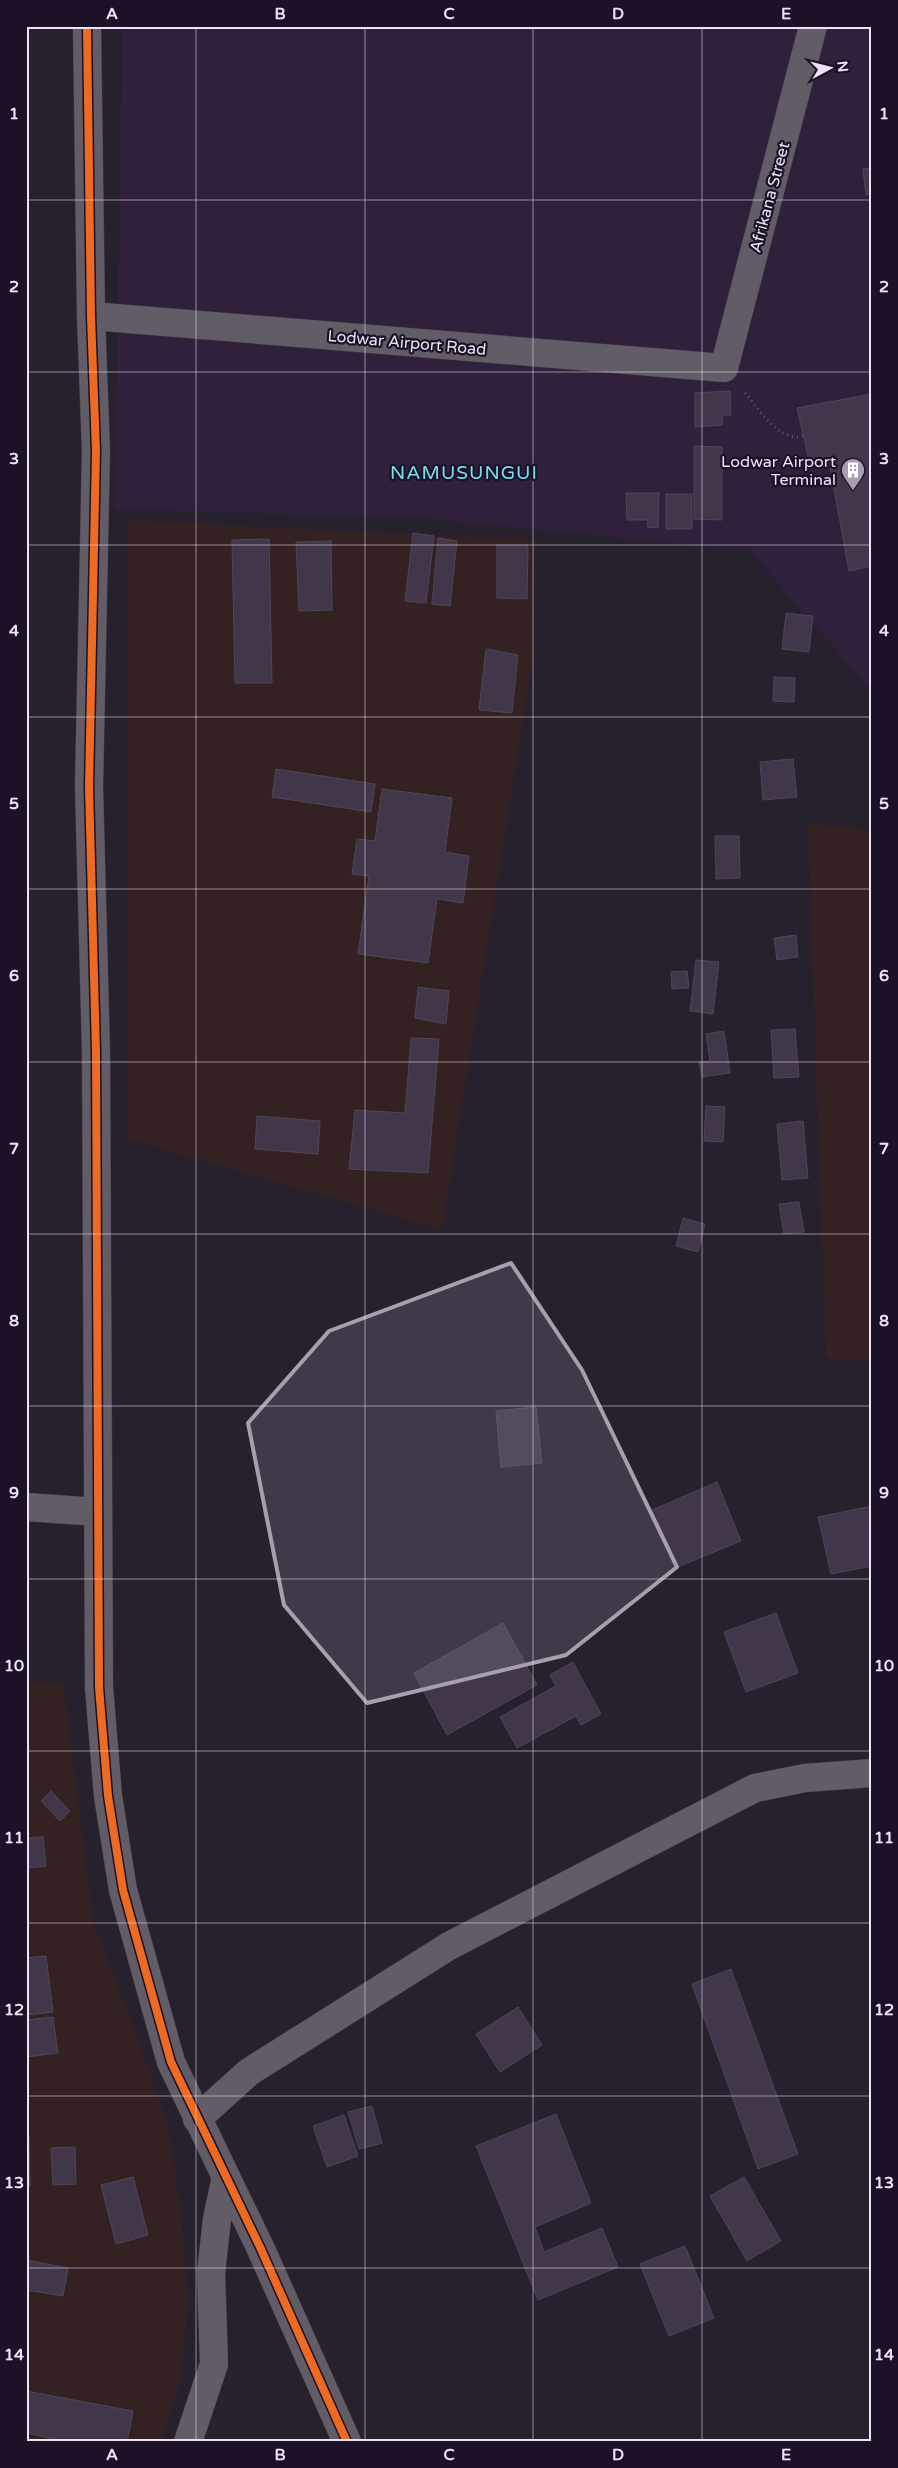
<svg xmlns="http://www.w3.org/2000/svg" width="898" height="2468" viewBox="0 0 898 2468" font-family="'Varela Round',sans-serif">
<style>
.commercial{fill:#342223}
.built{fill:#2f203c}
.building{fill:#41364a;stroke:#4d4853}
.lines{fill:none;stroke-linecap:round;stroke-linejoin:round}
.minor-casing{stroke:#403a45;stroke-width:29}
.tertiary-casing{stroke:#403a45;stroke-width:29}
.path{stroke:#5d5763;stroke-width:3;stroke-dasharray:1 4;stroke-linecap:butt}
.minor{stroke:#615c66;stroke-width:28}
.tertiary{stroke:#615c66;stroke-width:28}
.cycleway-casing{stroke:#1d1128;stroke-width:11}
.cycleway{stroke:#ed6a23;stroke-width:8}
.marked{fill:#a79fae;fill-opacity:0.2;stroke:#a79fae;stroke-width:4;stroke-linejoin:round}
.grid{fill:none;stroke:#ece4f4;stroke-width:1;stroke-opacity:0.55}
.labels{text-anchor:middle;stroke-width:4.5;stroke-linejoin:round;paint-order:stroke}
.street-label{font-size:16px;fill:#ece4f4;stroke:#1d1128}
.poi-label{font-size:16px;fill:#ece4f4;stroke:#1d1128;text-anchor:end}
.quarter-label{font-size:19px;letter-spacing:1px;fill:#77e0f0;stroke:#1d1128}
.neatline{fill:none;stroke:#ece4f4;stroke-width:2}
.grid-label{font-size:16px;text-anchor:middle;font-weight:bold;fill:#ece4f4}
</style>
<rect width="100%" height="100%" fill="#27202d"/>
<!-- commercial -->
<path class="commercial" d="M 128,520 L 537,541 L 534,651 L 442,1230 L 128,1139 Z
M 808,824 L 872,830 L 872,1361 L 826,1358 Z
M 26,1681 L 63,1683 L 94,1924 L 137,2036 L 169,2128 L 182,2224 L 188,2303 L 181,2381 L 161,2442 L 26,2442 Z"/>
<!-- built -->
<path class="built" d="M 122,26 L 872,26 L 872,691 L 752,553 L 742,550 L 433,519 L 115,509 Z"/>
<!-- building -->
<path class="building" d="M 872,168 L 872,194 L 866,195 L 863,169 Z
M 730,391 L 731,415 L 723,415 L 722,425 L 695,427 L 695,393 Z
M 872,394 L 872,566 L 849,571 L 828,456 L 809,460 L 797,408 Z
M 694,446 L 722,447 L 722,520 L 694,519 Z
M 626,493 L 659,493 L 658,528 L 647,527 L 648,520 L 627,520 Z
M 666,494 L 692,494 L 692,529 L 666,529 Z
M 413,533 L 434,536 L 426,603 L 405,601 Z
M 438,538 L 457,541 L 450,606 L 432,604 Z
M 269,539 L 272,683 L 235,683 L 232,540 Z
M 331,541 L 332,610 L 299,611 L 296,542 Z
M 497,545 L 528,545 L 527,599 L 497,598 Z
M 786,613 L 813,616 L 809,652 L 782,649 Z
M 486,649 L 518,655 L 512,713 L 479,710 Z
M 774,677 L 795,678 L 794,702 L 773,701 Z
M 793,759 L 797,797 L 763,800 L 760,762 Z
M 276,769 L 375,784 L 371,812 L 272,797 Z
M 382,789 L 452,798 L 445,852 L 469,856 L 463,903 L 437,899 L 428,963 L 358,954 L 369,876 L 352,874 L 357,839 L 375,841 Z
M 715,836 L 739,836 L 740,878 L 716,879 Z
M 796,935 L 798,957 L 777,960 L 774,938 Z
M 696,960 L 719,962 L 713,1014 L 690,1011 Z
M 687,971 L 689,988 L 672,989 L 671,972 Z
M 418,987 L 449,991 L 446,1024 L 415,1018 Z
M 795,1029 L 799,1077 L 774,1078 L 771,1030 Z
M 724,1031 L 730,1073 L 702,1077 L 699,1062 L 710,1061 L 706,1034 Z
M 411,1038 L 439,1039 L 428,1173 L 349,1169 L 355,1110 L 405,1113 Z
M 706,1106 L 725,1107 L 723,1142 L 704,1141 Z
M 257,1116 L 320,1121 L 318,1154 L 255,1149 Z
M 803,1121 L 808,1178 L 782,1180 L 777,1124 Z
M 799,1202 L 804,1232 L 784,1234 L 779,1204 Z
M 683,1218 L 705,1224 L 698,1252 L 676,1246 Z
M 536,1407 L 542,1463 L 501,1467 L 496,1411 Z
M 717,1482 L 741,1541 L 675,1568 L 652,1510 Z
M 872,1506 L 872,1566 L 831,1574 L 818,1517 Z
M 776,1613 L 798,1673 L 746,1692 L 724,1632 Z
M 503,1623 L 537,1685 L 447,1735 L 414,1673 Z
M 573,1662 L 601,1714 L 581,1725 L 576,1716 L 517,1748 L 500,1717 L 556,1686 L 550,1675 Z
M 51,1791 L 70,1811 L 60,1821 L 41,1801 Z
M 43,1837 L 46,1866 L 26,1868 L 26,1838 Z
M 46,1956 L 53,2012 L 26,2015 L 26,1958 Z
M 731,1969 L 798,2154 L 758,2169 L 692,1984 Z
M 518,2007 L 542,2045 L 500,2072 L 476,2034 Z
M 53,2017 L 58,2053 L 26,2057 L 26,2020 Z
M 372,2106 L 382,2143 L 359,2149 L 348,2112 Z
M 556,2114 L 591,2203 L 535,2227 L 544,2252 L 602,2228 L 618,2267 L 538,2300 L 476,2146 Z
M 344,2115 L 358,2156 L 327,2167 L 313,2126 Z
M 26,2137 L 29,2137 L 30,2186 L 26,2186 Z
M 75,2147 L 76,2184 L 53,2185 L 51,2148 Z
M 133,2177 L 148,2235 L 116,2244 L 101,2185 Z
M 744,2177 L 781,2241 L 747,2261 L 710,2196 Z
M 685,2246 L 714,2318 L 669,2336 L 640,2264 Z
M 26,2260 L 68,2268 L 63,2296 L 26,2290 Z
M 26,2391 L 133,2411 L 127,2442 L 69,2442 L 26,2433 Z"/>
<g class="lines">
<!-- minor casing -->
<g class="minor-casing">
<path id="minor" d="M 91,316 L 724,368 L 813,26
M 26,1507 L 98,1512
M 197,2119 L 249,2072 L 449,1946 L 755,1788 L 805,1778 L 872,1773
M 226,2177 L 260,2247 L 347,2442"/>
</g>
<!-- tertiary casing -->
<g class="tertiary-casing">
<path id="tertiary" d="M 87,26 L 91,316 L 96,451 L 89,787 L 96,1052 L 99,1687 L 108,1796 L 123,1890 L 171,2062 L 226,2177 L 217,2219 L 211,2273 L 214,2364 L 188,2442"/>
</g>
<!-- path -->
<path class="path" d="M 745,393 C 760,410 778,442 803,436"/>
<!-- minor -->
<use href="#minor" class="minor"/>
<!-- tertiary -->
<use href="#tertiary" class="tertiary"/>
<!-- cycleway casing -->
<g class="cycleway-casing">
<path id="cycleway" d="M 87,26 L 91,316 L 96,451 L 89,787 L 96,1052 L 99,1687 L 108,1796 L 123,1890 L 171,2062 L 260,2247 L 347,2442"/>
</g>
<!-- cycleway -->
<use href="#cycleway" class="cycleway"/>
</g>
<!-- marked area -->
<path class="marked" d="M 511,1263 L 582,1370 L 677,1567 L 566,1655 L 367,1703 L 284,1605 L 248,1423 L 329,1331 Z"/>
<!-- grid -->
<path class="grid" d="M 196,26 L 196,2442M 365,26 L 365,2442M 533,26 L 533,2442M 702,26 L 702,2442M 26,200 L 872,200M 26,372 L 872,372M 26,545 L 872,545M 26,717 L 872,717M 26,889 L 872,889M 26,1062 L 872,1062M 26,1234 L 872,1234M 26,1406 L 872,1406M 26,1579 L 872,1579M 26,1751 L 872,1751M 26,1923 L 872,1923M 26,2096 L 872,2096M 26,2268 L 872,2268"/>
<!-- icons -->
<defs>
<g id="building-pin" transform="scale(1.25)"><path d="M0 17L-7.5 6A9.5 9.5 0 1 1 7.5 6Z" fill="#a79fae" stroke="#1d1128"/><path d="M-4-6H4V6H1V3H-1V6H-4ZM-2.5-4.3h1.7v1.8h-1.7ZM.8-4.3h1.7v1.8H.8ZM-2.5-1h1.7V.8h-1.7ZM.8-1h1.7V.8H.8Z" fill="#fff"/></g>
</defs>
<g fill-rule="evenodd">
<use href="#building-pin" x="853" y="470"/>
</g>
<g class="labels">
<!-- street labels -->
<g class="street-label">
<text transform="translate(769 197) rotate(-75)" y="6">Afrikana Street</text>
<text transform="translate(407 342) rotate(5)" y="6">Lodwar Airport Road</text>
</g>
<!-- poi labels -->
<g class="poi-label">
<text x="836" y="467">Lodwar Airport<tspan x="836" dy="18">Terminal</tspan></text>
</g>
<!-- quarter labels -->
<g class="quarter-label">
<text x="464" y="479">NAMUSUNGUI</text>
</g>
</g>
<!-- border -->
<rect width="898" height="2468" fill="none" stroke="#1d1128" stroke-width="55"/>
<!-- north arrow -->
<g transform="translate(830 68) rotate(83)" stroke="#1d1128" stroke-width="4" paint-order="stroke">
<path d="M0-4L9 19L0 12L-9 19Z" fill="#ece4f4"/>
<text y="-8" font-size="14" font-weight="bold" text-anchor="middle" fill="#ece4f4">N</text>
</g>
<rect x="28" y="28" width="842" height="2412" class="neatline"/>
<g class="grid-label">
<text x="112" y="19">A</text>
<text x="280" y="19">B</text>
<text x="449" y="19">C</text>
<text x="618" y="19">D</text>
<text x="786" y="19">E</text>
<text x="14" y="119">1</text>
<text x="884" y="119">1</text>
<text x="14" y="292">2</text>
<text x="884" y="292">2</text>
<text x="14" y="464">3</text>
<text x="884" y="464">3</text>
<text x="14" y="636">4</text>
<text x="884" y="636">4</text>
<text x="14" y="809">5</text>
<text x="884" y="809">5</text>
<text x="14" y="981">6</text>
<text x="884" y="981">6</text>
<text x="14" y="1154">7</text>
<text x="884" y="1154">7</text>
<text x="14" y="1326">8</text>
<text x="884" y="1326">8</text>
<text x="14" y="1498">9</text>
<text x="884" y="1498">9</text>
<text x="14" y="1671">10</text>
<text x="884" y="1671">10</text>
<text x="14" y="1843">11</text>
<text x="884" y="1843">11</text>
<text x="14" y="2015">12</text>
<text x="884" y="2015">12</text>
<text x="14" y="2188">13</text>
<text x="884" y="2188">13</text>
<text x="14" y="2360">14</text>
<text x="884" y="2360">14</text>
<text x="112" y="2460">A</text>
<text x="280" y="2460">B</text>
<text x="449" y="2460">C</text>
<text x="618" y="2460">D</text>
<text x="786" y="2460">E</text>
</g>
</svg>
